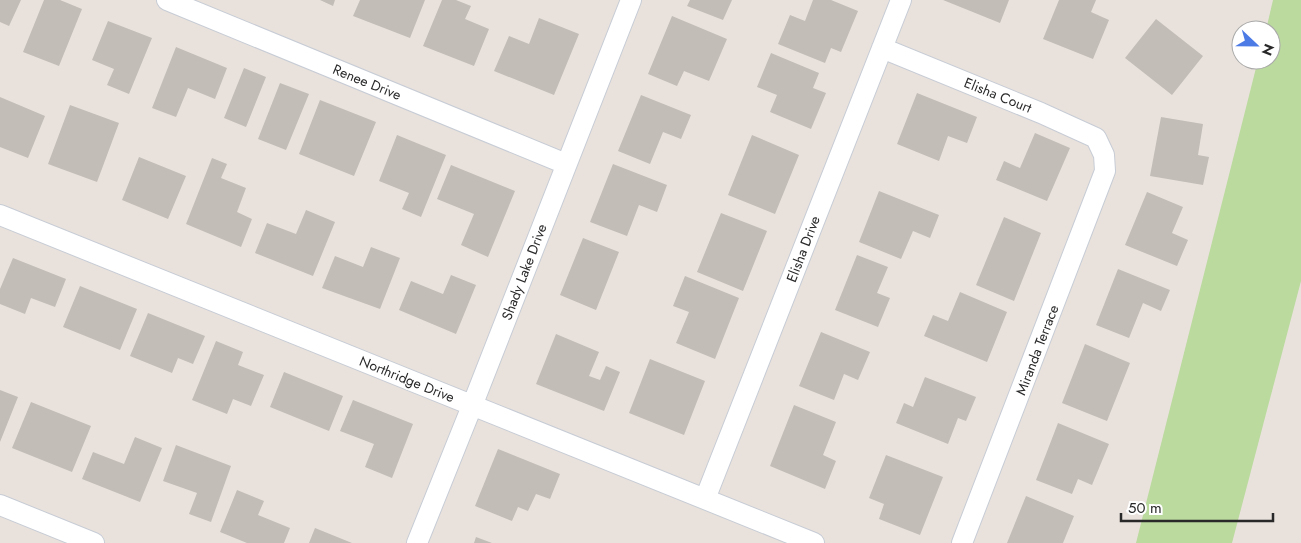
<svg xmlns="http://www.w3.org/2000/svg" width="1301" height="543" viewBox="0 0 1301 543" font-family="Jost,sans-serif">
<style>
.green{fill:#bada9e}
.building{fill:#c2bdb7}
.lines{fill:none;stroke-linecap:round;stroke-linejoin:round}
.minor-casing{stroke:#c7ccd5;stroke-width:22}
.minor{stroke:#fff;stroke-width:20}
.labels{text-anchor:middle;stroke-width:4;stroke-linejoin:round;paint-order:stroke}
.street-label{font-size:14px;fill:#292929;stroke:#fff}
</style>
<rect width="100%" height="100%" fill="#e9e2dc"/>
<!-- green -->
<path class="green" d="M 1273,0 L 1301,0 L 1301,281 L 1232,543 L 1136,543 L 1258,60 L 1271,60 L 1271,30 L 1266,30 Z"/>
<!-- building -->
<path class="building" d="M 0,0 L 21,0 L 9,26 L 0,22 Z
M 44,0 L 60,0 L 82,9 L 59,66 L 23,52 Z
M 320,0 L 335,0 L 333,6 Z
M 360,0 L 425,0 L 410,38 L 353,16 Z
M 442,0 L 456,0 L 471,6 L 465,19 L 489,29 L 474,66 L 423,46 Z
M 690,0 L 732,0 L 723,20 L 687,6 Z
M 813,0 L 831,0 L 858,11 L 841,52 L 831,48 L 825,63 L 778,44 L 790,15 L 805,21 Z
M 943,0 L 1009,0 L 1000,23 Z
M 1059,0 L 1096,0 L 1091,12 L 1109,20 L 1093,59 L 1043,39 Z
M 672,16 L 727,39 L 709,81 L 684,71 L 677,86 L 648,74 Z
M 539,18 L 579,34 L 554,95 L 494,71 L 509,36 L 529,44 Z
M 1156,19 L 1203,56 L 1172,95 L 1125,58 Z
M 108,21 L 152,38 L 129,94 L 107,85 L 114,69 L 92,60 Z
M 176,47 L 227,68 L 215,99 L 188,88 L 176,117 L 152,108 Z
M 771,53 L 819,73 L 813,88 L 826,93 L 811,129 L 770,112 L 777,95 L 757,87 Z
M 244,68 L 266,77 L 246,127 L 224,118 Z
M 280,83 L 309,94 L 286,150 L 258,139 Z
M 917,93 L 977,117 L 967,143 L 948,136 L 939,161 L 897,144 Z
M 641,95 L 691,115 L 681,139 L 663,132 L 650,164 L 618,151 Z
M 0,97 L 45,116 L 28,158 L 0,147 Z
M 320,100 L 376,122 L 354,176 L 299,154 Z
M 70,105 L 119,123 L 97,182 L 48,164 Z
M 1161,117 L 1203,124 L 1198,155 L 1209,157 L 1203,185 L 1150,176 Z
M 1035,133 L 1070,148 L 1047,201 L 996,180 L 1004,161 L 1020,168 Z
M 397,135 L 446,155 L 421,217 L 402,209 L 409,193 L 379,181 Z
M 752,135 L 799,155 L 775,214 L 728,195 Z
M 139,157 L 186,176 L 168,219 L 122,200 Z
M 212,158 L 227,164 L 221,178 L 246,188 L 237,212 L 252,219 L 241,247 L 186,224 Z
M 613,164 L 667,185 L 657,212 L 639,205 L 627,236 L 590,222 Z
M 451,165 L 515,191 L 488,257 L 461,245 L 474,214 L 437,199 Z
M 879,191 L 939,215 L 930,238 L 913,231 L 901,259 L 859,242 Z
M 1147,192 L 1183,207 L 1172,233 L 1188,240 L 1177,266 L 1125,245 Z
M 306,210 L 335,222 L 313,276 L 255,253 L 267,223 L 296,234 Z
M 721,213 L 767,231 L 743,291 L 697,272 Z
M 1004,217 L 1041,233 L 1014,301 L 976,285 Z
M 583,238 L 619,252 L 596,310 L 560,295 Z
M 371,247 L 400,258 L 380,309 L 322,288 L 335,256 L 363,267 Z
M 857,255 L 888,267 L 877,293 L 890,298 L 878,327 L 835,310 Z
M 13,258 L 66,279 L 55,307 L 31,298 L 25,314 L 0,304 L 0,289 Z
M 1118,269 L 1170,290 L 1161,311 L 1143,303 L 1129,338 L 1096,325 Z
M 451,275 L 476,285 L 456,334 L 399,310 L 411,281 L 443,294 Z
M 685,276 L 739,298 L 715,359 L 676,343 L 689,312 L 673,306 Z
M 80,286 L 137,309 L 120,350 L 63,327 Z
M 960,292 L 1007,312 L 987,362 L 924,336 L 933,315 L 948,321 Z
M 148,313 L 205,336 L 193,364 L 178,358 L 172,373 L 130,356 Z
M 821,332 L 870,352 L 858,380 L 844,374 L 834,400 L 799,386 Z
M 556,334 L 599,352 L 589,376 L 600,380 L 606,366 L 620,372 L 604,411 L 536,384 Z
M 216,341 L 243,352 L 238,365 L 264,375 L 251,406 L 233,399 L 227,414 L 192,400 Z
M 1085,344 L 1130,363 L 1107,421 L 1062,403 Z
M 650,359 L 705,381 L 684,435 L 629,413 Z
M 284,372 L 343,396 L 329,431 L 270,407 Z
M 925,377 L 976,397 L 966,421 L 958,418 L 948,444 L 896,423 L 904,403 L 913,407 Z
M 0,390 L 18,397 L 0,442 Z
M 353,400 L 413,424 L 392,478 L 365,467 L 374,444 L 340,431 Z
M 31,402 L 91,426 L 72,472 L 12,448 Z
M 794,405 L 836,422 L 823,455 L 836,461 L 825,489 L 770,466 Z
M 1058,423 L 1109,444 L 1092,485 L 1078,479 L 1072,494 L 1036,480 Z
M 135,437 L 162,448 L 140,502 L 82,479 L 93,452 L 124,464 Z
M 176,445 L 231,466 L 211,522 L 189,514 L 197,493 L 163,481 Z
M 498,449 L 560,474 L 550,499 L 536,494 L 528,511 L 518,507 L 512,521 L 475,506 Z
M 886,455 L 943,477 L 920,535 L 879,519 L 884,504 L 869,498 Z
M 237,490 L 264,501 L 258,515 L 290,528 L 284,543 L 247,543 L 220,532 Z
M 1026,496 L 1074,516 L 1063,543 L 1007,543 Z
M 315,528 L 352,543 L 309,543 Z
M 476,537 L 492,543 L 474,543 Z"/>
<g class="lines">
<!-- minor casing -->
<g class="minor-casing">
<path id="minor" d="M 167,0 L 566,164
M 882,48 L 1041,113 L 1096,138 L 1104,155 L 1105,171 L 962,543
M 0,215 L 814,543
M 705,499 L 901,0
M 0,505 L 94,543
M 417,543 L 472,406 L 631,0"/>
</g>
<!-- minor -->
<use href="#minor" class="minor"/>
</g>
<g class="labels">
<!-- street labels -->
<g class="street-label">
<text transform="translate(367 82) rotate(22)" y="5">Renee Drive</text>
<text transform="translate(998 95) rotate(22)" y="5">Elisha Court</text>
<text transform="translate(803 249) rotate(-69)" y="5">Elisha Drive</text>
<text transform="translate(524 272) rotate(-69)" y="5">Shady Lake Drive</text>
<text transform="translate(1037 350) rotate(-69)" y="5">Miranda Terrace</text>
<text transform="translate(407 379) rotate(22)" y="5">Northridge Drive</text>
</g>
</g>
<!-- north arrow -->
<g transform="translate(1256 45) rotate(112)"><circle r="24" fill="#ffffff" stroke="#a9a9a9"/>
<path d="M0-4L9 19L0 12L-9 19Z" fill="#4d7be6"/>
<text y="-8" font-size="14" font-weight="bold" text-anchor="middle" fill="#292929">N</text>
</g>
<!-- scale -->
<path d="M1121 513v8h152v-8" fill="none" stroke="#292929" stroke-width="2.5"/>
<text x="1128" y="513" font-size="15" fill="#292929" stroke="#ffffff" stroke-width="4" paint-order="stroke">50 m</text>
</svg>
